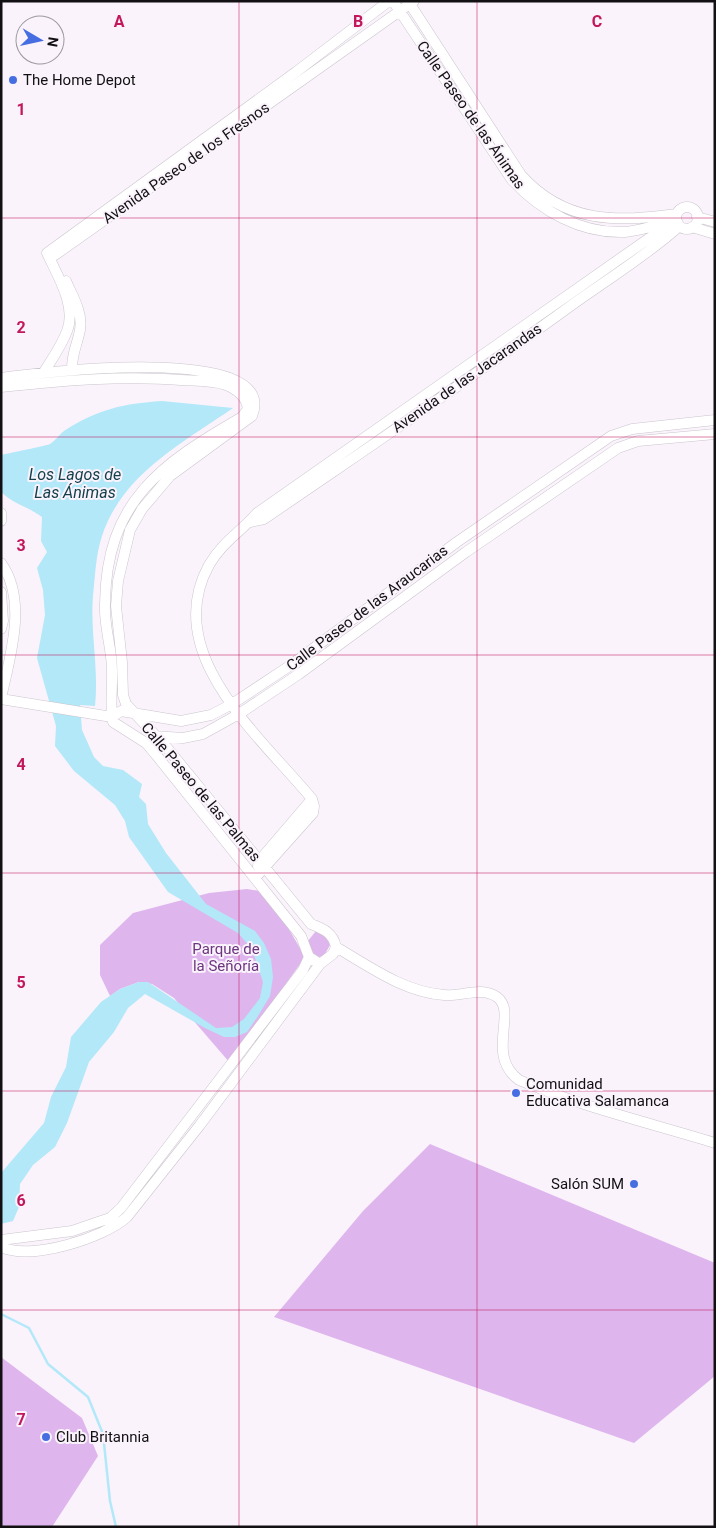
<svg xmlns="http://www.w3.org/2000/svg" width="716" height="1528" viewBox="0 0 716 1528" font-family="Roboto,sans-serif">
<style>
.green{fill:#deb6ed}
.water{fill:#b2e8f8}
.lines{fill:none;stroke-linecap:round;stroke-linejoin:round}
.stream{stroke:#b2e8f8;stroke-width:2.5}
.secondary-casing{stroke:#cbc5cd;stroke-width:11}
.secondary{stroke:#fff;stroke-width:10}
.grid{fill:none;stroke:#c2185b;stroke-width:1;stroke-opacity:0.55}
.poi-dot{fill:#476ee1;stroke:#faf3fc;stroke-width:2}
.labels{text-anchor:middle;stroke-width:4;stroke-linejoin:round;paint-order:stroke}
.poi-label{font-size:15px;fill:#121013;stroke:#faf3fc;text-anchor:start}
.street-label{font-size:15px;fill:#121013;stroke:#faf3fc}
.park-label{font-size:15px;fill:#6c357f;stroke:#faf3fc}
.water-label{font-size:16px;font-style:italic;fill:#13404b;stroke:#faf3fc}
.grid-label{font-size:16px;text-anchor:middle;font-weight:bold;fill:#c2185b;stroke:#faf3fc;stroke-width:4;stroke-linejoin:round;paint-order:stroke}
</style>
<rect width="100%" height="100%" fill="#faf3fc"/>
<!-- green -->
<path class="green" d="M 247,889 L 260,891 L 282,917 L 305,957 L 230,1063 L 174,998 L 152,984 L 139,982 L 120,989 L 110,996 L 100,975 L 100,945 L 133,913 L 209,893 Z
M 316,931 L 327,937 L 330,945 L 324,956 L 319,957 L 313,953 L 307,942 Z
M 430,1144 L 715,1263 L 715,1376 L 634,1443 L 274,1317 L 363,1211 Z
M 1,1357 L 82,1418 L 98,1456 L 52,1527 L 1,1527 Z"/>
<!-- water -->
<path class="water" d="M 162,401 L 233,408 C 184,442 122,474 102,536 C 96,553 95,577 93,596 C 90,632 99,669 95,706 L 80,705 L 82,730 L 94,757 L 103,766 L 123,770 L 142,784 L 139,797 L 146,804 L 148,824 L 166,853 L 206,904 L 255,931 L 264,943 L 271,959 L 273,977 L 270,996 L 258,1016 L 247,1032 L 235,1037 L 224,1037 L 205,1028 L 145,994 L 128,1008 L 114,1032 L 89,1062 L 67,1123 L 55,1147 L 33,1165 L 20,1184 L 19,1207 L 13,1221 L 1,1224 L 1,1173 L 44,1123 L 51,1097 L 66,1067 L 71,1037 L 101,1002 L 120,989 L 139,982 L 148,982 L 216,1028 L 232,1027 L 244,1019 L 260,998 L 263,982 L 252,949 L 238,933 L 168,892 L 129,837 L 125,821 L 115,805 L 74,771 L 55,746 L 56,726 L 37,658 L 45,615 L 43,590 L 37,568 L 47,552 L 41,541 L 42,517 C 27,506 15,505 1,492 L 1,455 C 9,453 46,446 50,444 C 55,441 59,435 64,431 C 98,409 122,404 162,401 Z"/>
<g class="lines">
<!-- stream -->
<path class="stream" d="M 1,1314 L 29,1328 L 48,1364 L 88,1397 L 103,1434 L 110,1501 L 116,1527"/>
<!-- secondary casing -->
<g class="secondary-casing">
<path id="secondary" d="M 393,1 L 512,180 C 541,211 581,234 625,232 C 642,230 659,225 675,220
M 408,1 L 521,175 C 565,224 617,222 677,214
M676 218a11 11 0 1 1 22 0a11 11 0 1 1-22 0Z
M 697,217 L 715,222
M 692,227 L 715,234
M 47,253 L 296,72 L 389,1
M 55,255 L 414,1
M 66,281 C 73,297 83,313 80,330 C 77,346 72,352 72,369
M 44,372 C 52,359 62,345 67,331 C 77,306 57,275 47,253
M 1,378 C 35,373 282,342 252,416 L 170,476 L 142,509 L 130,530 L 118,581 L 116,606 L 122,662 L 123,695 L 126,704 L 168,749 L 311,924 C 324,929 333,933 336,947 L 333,954 L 320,964 L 200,1125 L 127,1217 C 104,1238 31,1261 1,1247
M 1,387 C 61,381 121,375 181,380 C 196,381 212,380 226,385 C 237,389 247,398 248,409 L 242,417 C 161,464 106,501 105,604 C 104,622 109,639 111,657 C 114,677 110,697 112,717 L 113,722 L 146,743 L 157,756 L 301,936 L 309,957 L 320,964
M 1,513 L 1,521
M 250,522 L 264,519 C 366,449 469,380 569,307 C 605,281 643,258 676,229
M 1,563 C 28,600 10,657 1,698
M 1,592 L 3,621 L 1,629
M 1,699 L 112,717
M 112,717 L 121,711 L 181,721 L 211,715 L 232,704 L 291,665 L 457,542 L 611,436 L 632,429 L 715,420
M 154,736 L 183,738 L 203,734 L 239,714 L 299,674 L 466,552 L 618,448 L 638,441 L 715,434
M 258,866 L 259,861 L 312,799
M 255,878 L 313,813 L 314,806 L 312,799 C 261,737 160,654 209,565 C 223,541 241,532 257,513 L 648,239 L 678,223
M 336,947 C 370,967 404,992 444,995 C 461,997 481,986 497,997 C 518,1012 485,1055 519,1080 C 582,1107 650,1123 715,1143
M 1,1240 L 72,1231 L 110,1218 L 121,1208 L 303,970 L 309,957"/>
</g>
<!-- secondary -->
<use href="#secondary" class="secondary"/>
</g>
<!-- grid -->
<path class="grid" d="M 239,1 L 239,1527M 477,1 L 477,1527M 1,218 L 715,218M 1,437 L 715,437M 1,655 L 715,655M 1,873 L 715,873M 1,1091 L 715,1091M 1,1310 L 715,1310"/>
<!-- markers -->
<g class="poi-dot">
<circle cx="13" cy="80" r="5"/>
<circle cx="516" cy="1093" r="5"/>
<circle cx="634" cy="1184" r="5"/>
<circle cx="46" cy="1437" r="5"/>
</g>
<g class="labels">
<!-- poi labels -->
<g class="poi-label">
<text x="23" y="85">The Home Depot</text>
<text x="526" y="1089">Comunidad<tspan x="526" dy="17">Educativa Salamanca</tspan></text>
<text x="624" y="1189" text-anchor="end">Salón SUM</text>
<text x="56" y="1442">Club Britannia</text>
</g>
<!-- street labels -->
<g class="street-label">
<text transform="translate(471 115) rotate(55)" y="5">Calle Paseo de las Ánimas</text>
<text transform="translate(186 163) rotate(-35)" y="5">Avenida Paseo de los Fresnos</text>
<text transform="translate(467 378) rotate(-35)" y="5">Avenida de las Jacarandas</text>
<text transform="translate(367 608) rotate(-37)" y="5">Calle Paseo de las Araucarias</text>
<text transform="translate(201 792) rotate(50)" y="5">Calle Paseo de las Palmas</text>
</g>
<!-- park labels -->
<g class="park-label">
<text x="226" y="954">Parque de<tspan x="226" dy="17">la Señoría</tspan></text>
</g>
<!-- water labels -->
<g class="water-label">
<text x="75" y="480">Los Lagos de<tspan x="75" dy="18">Las Ánimas</tspan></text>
</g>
</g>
<g class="grid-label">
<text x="119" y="27">A</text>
<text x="358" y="27">B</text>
<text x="597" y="27">C</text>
<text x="21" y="115">1</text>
<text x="21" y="333">2</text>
<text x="21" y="551">3</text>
<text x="21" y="770">4</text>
<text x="21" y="988">5</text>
<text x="21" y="1206">6</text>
<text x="21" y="1425">7</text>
</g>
<!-- border -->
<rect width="716" height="1528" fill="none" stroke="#121013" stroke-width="5"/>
<!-- north arrow -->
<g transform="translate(40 40) rotate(99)"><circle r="24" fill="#faf3fc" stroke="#9d989f"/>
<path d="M0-4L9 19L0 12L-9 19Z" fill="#476ee1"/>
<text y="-8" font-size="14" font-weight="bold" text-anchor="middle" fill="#121013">N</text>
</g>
</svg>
